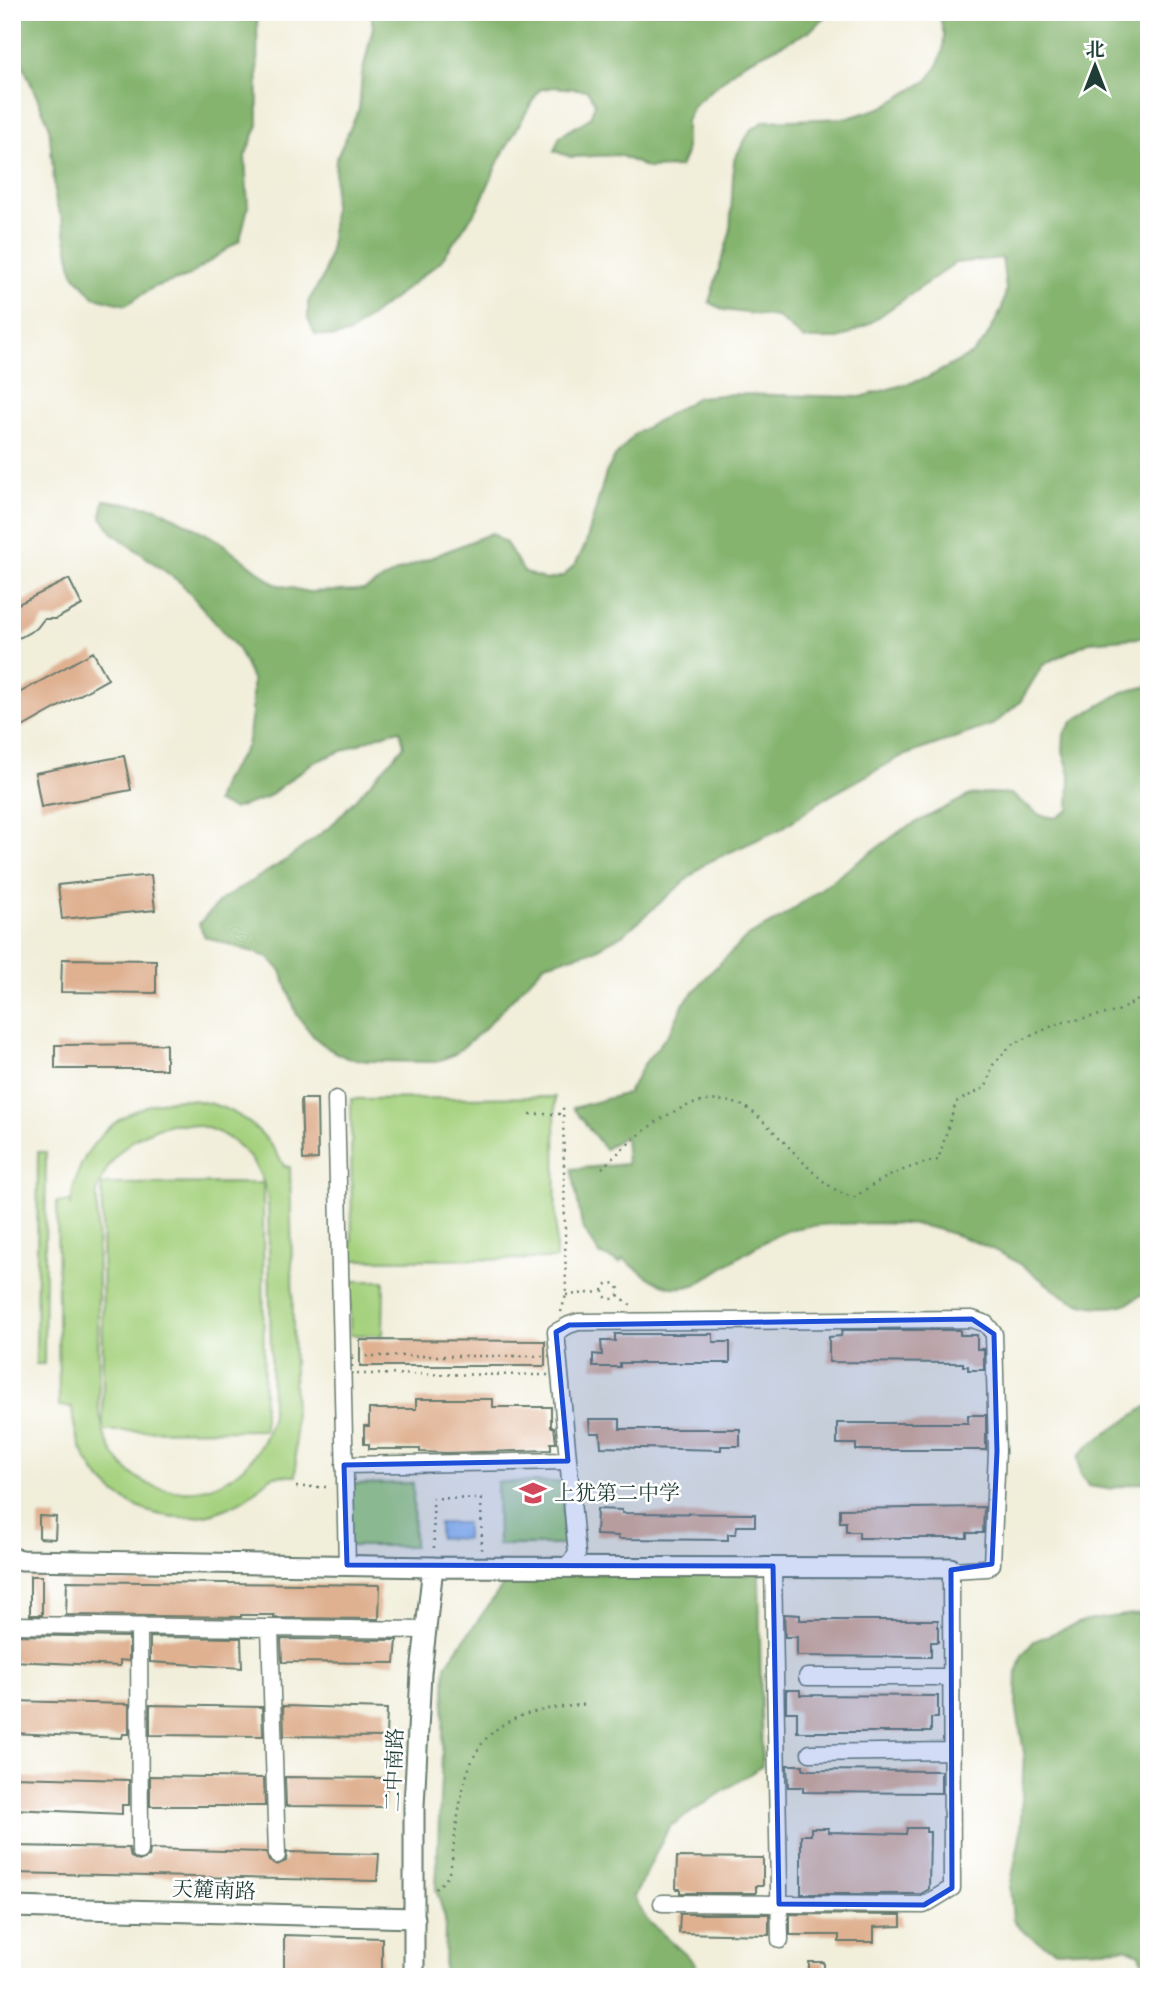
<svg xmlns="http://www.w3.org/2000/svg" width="1161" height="1989" viewBox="0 0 1161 1989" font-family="'Libre Caslon Text','Noto Serif SC',serif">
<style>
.green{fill:#a6d27f;stroke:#62885a;stroke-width:2;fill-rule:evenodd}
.forest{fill:#84b46e;stroke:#527851;stroke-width:2}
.water{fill:#82b1ec;stroke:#507790;stroke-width:2}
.building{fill:#dfb191}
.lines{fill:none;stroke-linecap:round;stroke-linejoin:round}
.minor-casing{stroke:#687b6e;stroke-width:19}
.tertiary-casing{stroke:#687b6e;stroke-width:23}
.path{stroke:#687b6e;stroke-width:2.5;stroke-dasharray:2 5;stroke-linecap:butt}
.minor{stroke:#fff;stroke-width:16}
.tertiary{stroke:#fff;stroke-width:19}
.marked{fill:#1d4ed8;fill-opacity:0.2;stroke:#1d4ed8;stroke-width:5;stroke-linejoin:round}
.labels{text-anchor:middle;stroke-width:5;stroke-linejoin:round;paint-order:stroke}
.poi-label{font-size:21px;fill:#1f3d34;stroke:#fff;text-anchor:start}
.street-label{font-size:21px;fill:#1f3d34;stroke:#fff}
</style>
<rect width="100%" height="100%" fill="#fff"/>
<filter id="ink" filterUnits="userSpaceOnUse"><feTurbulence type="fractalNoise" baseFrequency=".0143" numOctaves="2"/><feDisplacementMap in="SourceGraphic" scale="14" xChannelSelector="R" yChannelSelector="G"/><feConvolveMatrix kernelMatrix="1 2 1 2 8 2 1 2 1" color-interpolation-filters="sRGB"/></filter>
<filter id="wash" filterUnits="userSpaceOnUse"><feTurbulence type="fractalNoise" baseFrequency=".00686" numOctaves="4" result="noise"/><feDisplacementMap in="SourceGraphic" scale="28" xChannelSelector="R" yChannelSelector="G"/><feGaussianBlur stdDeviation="1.57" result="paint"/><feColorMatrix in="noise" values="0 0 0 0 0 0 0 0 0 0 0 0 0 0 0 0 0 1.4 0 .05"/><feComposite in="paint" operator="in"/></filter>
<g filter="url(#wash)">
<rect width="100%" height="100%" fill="#f1eeda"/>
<!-- green -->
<path class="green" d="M 555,1097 L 556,1259 L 352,1260 L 351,1099 Z
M 182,1099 C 229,1102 263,1125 284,1166 L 290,1167 L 296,1476 C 289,1476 280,1475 274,1476 C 267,1478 259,1488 253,1493 C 245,1500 235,1505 225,1509 C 151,1539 75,1484 72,1407 L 59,1406 L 57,1202 L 70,1202 L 71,1204 C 77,1143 122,1103 182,1099 ZM 171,1124 C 220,1121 259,1151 268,1200 L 272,1414 C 254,1506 133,1521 103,1431 L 264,1430 L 263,1183 L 102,1184 L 103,1429 L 99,1411 L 97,1193 C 108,1155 133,1133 171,1124 Z
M 38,1152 L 46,1152 L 44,1364 L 36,1364 Z
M 350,1281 L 384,1281 L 383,1335 L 350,1335 Z
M 497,1482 L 563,1482 L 564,1545 L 498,1545 Z
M 413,1483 L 414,1546 L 348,1546 L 347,1484 Z"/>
<!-- forest -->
<path class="forest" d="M 12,12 L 257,12 L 258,125 L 245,156 L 248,207 L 240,240 L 187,277 L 154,287 L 126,305 L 94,297 L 73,273 L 62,218 L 56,204 L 49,125 L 22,63 L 16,31 L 12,24 Z
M 371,12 L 830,12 L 810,31 L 742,64 L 693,106 L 686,121 L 686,153 L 680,167 L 648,168 L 619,155 L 571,157 L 554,151 L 560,136 L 590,118 L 595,103 L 587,90 L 554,87 L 539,90 L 499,160 L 479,206 L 440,262 L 348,334 L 333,337 L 315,334 L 308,318 L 308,302 L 324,275 L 331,245 L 336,159 L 359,109 L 362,75 L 373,27 Z
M 939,12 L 1149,12 L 1149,637 L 1089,642 L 1056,658 L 1042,666 L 1020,702 L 994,724 L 900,757 L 824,799 L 781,829 L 706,863 L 624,934 L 595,950 L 545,964 L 483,1030 L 455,1054 L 436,1062 L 368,1061 L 347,1058 L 329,1049 L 314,1037 L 297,1015 L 281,971 L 268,957 L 205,937 L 199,924 L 221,900 L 289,858 L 332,825 L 404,746 L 400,730 L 384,734 L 312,763 L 266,798 L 233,809 L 216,802 L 223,781 L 247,746 L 252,714 L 252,679 L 238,649 L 181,583 L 113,533 L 101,517 L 104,500 L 157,508 L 218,540 L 275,584 L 308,592 L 364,590 L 398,571 L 492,533 L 506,543 L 524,572 L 546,580 L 564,576 L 576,563 L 585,546 L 606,473 L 614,458 L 635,434 L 698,397 L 734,394 L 861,397 L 927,378 L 972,354 L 985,340 L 1002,309 L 1006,290 L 1002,258 L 955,263 L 869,324 L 839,339 L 804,339 L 777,317 L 724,310 L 709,302 L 730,233 L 734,160 L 750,131 L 764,121 L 848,118 L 883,107 L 928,80 L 937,67 L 943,51 L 944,35 Z
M 1149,686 L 1149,1288 C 1134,1302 1122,1308 1102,1307 C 1060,1305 1048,1280 1015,1261 C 992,1247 942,1228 916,1225 C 890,1222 806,1222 784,1232 C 754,1245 725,1267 697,1284 C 664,1295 649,1277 623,1259 L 620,1263 L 599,1254 L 582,1226 L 572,1169 L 627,1164 L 625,1136 L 605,1149 L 573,1108 L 628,1093 L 644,1064 L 670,1032 L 684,1003 L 710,973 L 748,936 L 781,918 L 903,829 L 970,795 L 989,793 L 1011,794 L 1040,815 L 1056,818 L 1069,810 L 1070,774 L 1063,751 L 1064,734 L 1073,721 L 1123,692 Z
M 1149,1405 L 1149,1481 L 1108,1489 L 1088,1486 L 1080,1473 L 1078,1457 L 1089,1445 Z
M 759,1573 L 762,1766 L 669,1827 L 634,1897 C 640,1905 641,1911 646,1919 L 695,1963 L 701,1977 L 444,1977 L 445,1918 L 436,1889 L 446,1665 L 511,1574 Z
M 1149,1612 L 1149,1977 L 1148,1977 L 1140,1954 L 1125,1948 L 1056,1951 L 1026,1934 L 1013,1920 L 1010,1887 L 1020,1837 L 1024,1753 L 1016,1704 L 1017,1671 L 1022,1655 L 1034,1641 L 1083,1621 Z"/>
<!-- water -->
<path class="water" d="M 439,1523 L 466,1523 L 466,1539 L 439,1538 Z"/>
<g id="blocks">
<!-- building -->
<path class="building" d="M 69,579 L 82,605 L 56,619 L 44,619 L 37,628 L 21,637 L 12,639 L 12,607 Z
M 93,652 L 108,679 L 19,729 L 12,717 L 12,697 Z
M 124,756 L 131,790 L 41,807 L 35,773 Z
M 151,875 L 155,910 L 62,919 L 58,885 Z
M 62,959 L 156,960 L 156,993 L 61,992 Z
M 166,1044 L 166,1069 L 55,1069 L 55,1045 Z
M 301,1099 L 317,1099 L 318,1159 L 303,1160 Z
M 842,1330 L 960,1330 L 960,1335 L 977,1335 L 977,1349 L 984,1349 L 984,1370 L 968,1370 L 968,1366 L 963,1366 L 963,1363 L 829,1362 L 829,1337 L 841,1336 Z
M 615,1334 L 713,1334 L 713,1342 L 730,1342 L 730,1363 L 620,1363 L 620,1367 L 593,1367 L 593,1354 L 602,1355 L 601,1341 L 615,1341 Z
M 360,1340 L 545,1341 L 545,1366 L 360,1366 Z
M 416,1399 L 493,1399 L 493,1407 L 551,1407 L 551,1427 L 554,1427 L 556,1443 L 551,1443 L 551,1450 L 447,1453 L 420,1452 L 420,1449 L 369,1449 L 369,1444 L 364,1444 L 364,1426 L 369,1426 L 369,1409 L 416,1409 Z
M 968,1415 L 986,1415 L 986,1450 L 856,1450 L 856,1444 L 837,1444 L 837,1423 L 968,1423 Z
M 589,1419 L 620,1419 L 620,1429 L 740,1429 L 740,1446 L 721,1446 L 721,1450 L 601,1447 L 600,1433 L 590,1433 Z
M 984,1507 L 983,1533 L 967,1533 L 967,1538 L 859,1538 L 859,1532 L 846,1532 L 846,1522 L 840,1522 L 840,1509 Z
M 597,1509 L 622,1510 L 622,1513 L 755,1514 L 755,1526 L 737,1526 L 736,1534 L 728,1534 L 728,1540 L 618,1539 L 618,1536 L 596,1535 Z
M 39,1516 L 56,1517 L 55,1539 L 39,1538 Z
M 30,1576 L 42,1576 L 42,1615 L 30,1615 Z
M 67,1581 L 380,1585 L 379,1619 L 274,1618 L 274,1615 L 241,1615 L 241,1617 L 66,1615 Z
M 784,1614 L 800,1615 L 800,1620 L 938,1620 L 938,1642 L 931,1642 L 931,1657 L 797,1656 L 797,1637 L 785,1637 Z
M 12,1635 L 129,1637 L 129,1661 L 120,1660 L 120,1666 L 12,1661 Z
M 150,1637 L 241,1638 L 242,1668 L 150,1662 Z
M 281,1639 L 397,1640 L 395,1663 L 282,1662 Z
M 786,1690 L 800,1690 L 800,1695 L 938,1696 L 938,1718 L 931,1718 L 931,1732 L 797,1732 L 797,1712 L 786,1712 Z
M 12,1701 L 129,1704 L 129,1734 L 123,1734 L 122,1738 L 12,1733 Z
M 150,1705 L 262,1707 L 263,1736 L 150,1735 Z
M 283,1706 L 387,1709 L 386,1737 L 284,1736 Z
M 787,1765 L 803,1765 L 803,1770 L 941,1771 L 941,1793 L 803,1792 L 803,1787 L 788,1787 Z
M 150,1776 L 264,1778 L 265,1806 L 150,1806 Z
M 12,1777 L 129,1780 L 129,1805 L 122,1805 L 122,1814 L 12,1809 Z
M 285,1777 L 387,1778 L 385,1807 L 286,1806 Z
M 811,1828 L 828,1828 L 828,1832 L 906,1834 L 907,1828 L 926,1828 L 926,1832 L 930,1832 L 929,1889 L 921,1894 L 801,1894 L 801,1835 L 811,1835 Z
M 12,1846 L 129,1848 L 131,1857 L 139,1861 L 149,1857 L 150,1849 L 266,1852 L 269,1861 L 277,1865 L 286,1861 L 287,1852 L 379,1854 L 377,1881 L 12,1873 Z
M 677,1857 L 763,1858 L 763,1886 L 756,1886 L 756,1893 L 680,1893 L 680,1889 L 676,1889 Z
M 680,1914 L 769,1914 L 769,1935 L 679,1933 Z
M 790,1914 L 901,1915 L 901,1926 L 874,1927 L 874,1942 L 839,1942 L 839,1935 L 790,1935 Z
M 284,1935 L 382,1938 L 382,1977 L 284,1975 Z
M 809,1962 L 824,1962 L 824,1977 L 809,1977 Z"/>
</g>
</g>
<g filter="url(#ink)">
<use href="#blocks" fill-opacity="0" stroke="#687b6e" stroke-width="2"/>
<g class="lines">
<!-- minor casing -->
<g class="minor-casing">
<path id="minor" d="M 336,1099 L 347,1565
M 344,1465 L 568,1461
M 773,1566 L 780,1940
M 567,1567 L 577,1554 L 556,1332 L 569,1325 L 578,1322 L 972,1319 L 986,1324 L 994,1334 L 997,1451 L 992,1564 L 987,1568 L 951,1570 L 952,1888 L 924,1905 L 662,1903
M 12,1625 L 426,1630
M 139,1627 L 140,1851
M 270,1628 L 277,1855
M 807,1677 L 951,1677
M 810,1753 L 951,1751"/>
</g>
<!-- tertiary casing -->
<g class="tertiary-casing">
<path id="tertiary" d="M 12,1558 L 22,1560 L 433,1567 L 950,1568 L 951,1570
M 12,1907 L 415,1918
M 414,1977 L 414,1806 L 421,1673 L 433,1567"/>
</g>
<!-- path -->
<path class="path" d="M 530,1114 L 563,1114
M 602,1168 C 638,1134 692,1082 745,1107 C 758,1113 794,1153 807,1166 C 819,1178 837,1195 855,1197 C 880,1178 908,1166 938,1160 L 956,1102 L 986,1087 L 993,1065 L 1011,1045 L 1059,1023 L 1116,1012 L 1149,994
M603 1291a8 8 0 1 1 16 0a8 8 0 1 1-16 0Z
M 566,1295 L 601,1292
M 618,1295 L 632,1306
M 561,1312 L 566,1295 L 563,1105
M 352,1356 L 556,1356 L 556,1375 L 352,1374 Z
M 296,1487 L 331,1487
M 434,1548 L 433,1498 L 481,1499 L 482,1551
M 436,1889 C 439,1885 445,1881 447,1877 C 453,1866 453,1847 455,1834 C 465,1774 469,1727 538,1711 C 554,1707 570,1707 586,1704"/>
<!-- minor -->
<use href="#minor" class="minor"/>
<!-- tertiary -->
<use href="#tertiary" class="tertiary"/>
</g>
</g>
<!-- marked area -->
<path class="marked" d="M 972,1319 L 994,1334 L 997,1451 L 992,1564 L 951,1570 L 952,1888 L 924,1905 L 779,1904 L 773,1566 L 347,1565 L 344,1465 L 568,1461 L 556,1332 L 569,1325 Z"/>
<!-- icons -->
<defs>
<g id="school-bare" transform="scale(2.1)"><path d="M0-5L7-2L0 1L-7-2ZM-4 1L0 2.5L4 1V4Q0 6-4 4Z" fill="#d1495b" stroke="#fff" stroke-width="2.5" paint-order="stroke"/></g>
</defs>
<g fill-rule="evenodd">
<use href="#school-bare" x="533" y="1493"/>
</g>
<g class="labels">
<!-- poi labels -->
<g class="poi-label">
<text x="554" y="1500">上犹第二中学</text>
</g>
<!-- street labels -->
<g class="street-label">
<text transform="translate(394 1770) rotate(-88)" y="7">二中南路</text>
<text transform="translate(214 1890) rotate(2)" y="7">天麓南路</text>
</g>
</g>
<!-- margin -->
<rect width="1161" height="1989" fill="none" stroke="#fff" stroke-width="42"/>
<!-- north arrow -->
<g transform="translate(1095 66)" stroke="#ffffff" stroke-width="5" paint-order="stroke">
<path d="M0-5L12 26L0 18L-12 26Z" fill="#1f3d34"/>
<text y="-10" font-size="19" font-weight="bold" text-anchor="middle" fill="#1f3d34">北</text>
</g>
</svg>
